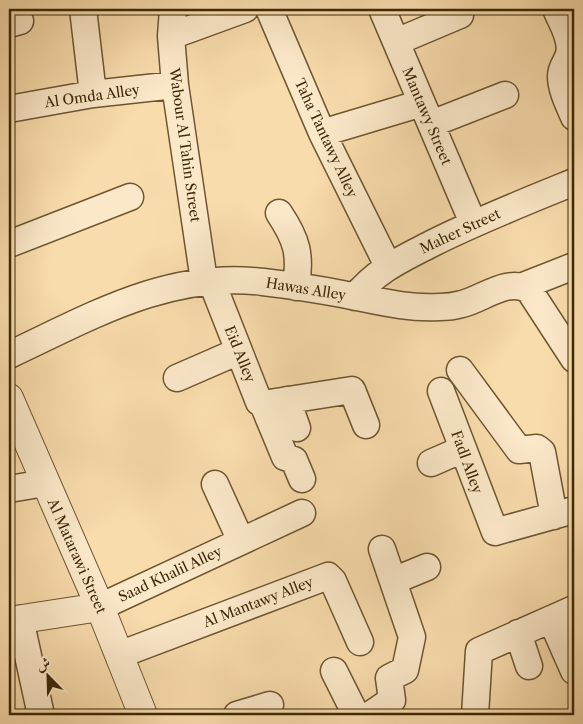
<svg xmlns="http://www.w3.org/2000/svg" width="583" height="724" viewBox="0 0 583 724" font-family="'Libre Caslon Text',Amiri,serif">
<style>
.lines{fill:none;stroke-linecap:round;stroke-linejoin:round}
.minor-casing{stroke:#6d5631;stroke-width:29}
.tertiary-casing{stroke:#6d5631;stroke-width:30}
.minor{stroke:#fbe8c9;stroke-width:26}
.tertiary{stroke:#fbe8c9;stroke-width:28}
.labels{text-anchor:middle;stroke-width:4.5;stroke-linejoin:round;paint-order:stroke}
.street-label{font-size:14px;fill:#3e2908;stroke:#fbe8c9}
</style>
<rect width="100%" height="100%" fill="#f9dcac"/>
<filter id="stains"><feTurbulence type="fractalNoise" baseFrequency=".004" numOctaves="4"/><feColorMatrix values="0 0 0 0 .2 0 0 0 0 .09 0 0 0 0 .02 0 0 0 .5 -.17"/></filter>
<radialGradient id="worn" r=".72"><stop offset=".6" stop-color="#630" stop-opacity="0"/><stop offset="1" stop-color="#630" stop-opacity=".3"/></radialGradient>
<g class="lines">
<!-- minor casing -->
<g class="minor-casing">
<path id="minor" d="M 83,9 L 93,94
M 173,9 L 171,36 L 175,85 L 204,281
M 269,9 L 322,133 L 388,266
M 382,9 L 473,223
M 556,9 C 561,22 573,39 569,54 C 567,62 561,67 561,76 C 561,90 569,105 574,117
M 9,24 L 20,21
M 171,36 L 245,9
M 396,42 L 460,15
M 9,109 L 93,94 L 175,85
M 431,124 L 505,95
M 322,133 L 422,103
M 279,213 C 297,240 301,254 296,287
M 9,244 L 130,197
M 211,280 L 259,402 L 263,404 L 352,390 L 366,425
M 523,286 L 574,266
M 355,297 C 376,270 404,258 433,243 C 479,220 527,201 574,182
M 9,355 C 90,317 170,270 263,282 C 289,285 316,289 342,294 C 374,300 406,309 439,307 C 446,307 455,306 462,304 C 483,299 508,277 529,290 L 574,359
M 460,370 L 519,450 L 537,448 L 542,452 L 554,516
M 177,378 L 239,351
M 441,391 L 495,532 L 574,510
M 287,400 L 297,428
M 263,404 L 285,457 L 294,460 L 302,479
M 431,463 L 463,449
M 215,484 L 241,541
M 9,489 L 45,483
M 393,581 L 427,567
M 100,607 L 302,513
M 20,619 L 41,715
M 551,619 L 574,671
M 518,633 L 529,666
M 119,655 L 328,576 L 333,581 L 360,642
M 334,671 L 356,715
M 237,715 L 270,705
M 370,715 L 392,700 L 389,678 L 405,670 L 412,637 L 382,549
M 475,715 L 479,651 L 574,609"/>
</g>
<!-- tertiary casing -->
<g class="tertiary-casing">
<path id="tertiary" d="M 9,398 L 100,607 L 143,715
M 9,621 L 100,607"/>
</g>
<!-- minor -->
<use href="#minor" class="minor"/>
<!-- tertiary -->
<use href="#tertiary" class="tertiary"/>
</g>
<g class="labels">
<!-- street labels -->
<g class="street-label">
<text transform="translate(92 96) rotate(-8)" y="5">Al Omda Alley</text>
<text transform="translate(427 116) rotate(67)" y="5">Mantawy Street</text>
<text transform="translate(326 138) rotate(65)" y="5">Taha Tantawy Alley</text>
<text transform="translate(185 145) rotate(82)" y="5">Wabour Al Tahin Street</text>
<text transform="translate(460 231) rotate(-25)" y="5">Maher Street</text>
<text transform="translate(306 289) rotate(9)" y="5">Hawas Alley</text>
<text transform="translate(240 354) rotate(68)" y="5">Eid Alley</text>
<text transform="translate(467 462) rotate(70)" y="5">Fadl Alley</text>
<text transform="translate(77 556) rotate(66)" y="5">Al Matarawi Street</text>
<text transform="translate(170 574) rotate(-25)" y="5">Saad Khalil Alley</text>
<text transform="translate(258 602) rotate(-21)" y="5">Al Mantawy Alley</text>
</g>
</g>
<!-- margin -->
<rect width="583" height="724" fill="none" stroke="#f9dcac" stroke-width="30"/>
<rect x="10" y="10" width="563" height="704" fill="none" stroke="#3e2908" stroke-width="2.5"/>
<rect x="15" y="15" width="553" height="694" fill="none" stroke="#3e2908"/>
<!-- north arrow -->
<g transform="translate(48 676) rotate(337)" stroke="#fbe8c9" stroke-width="4" paint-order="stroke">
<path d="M0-4L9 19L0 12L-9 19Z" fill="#3e2908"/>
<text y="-8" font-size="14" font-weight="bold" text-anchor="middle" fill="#3e2908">ش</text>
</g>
<rect width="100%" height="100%" filter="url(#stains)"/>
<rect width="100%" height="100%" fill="url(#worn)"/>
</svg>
